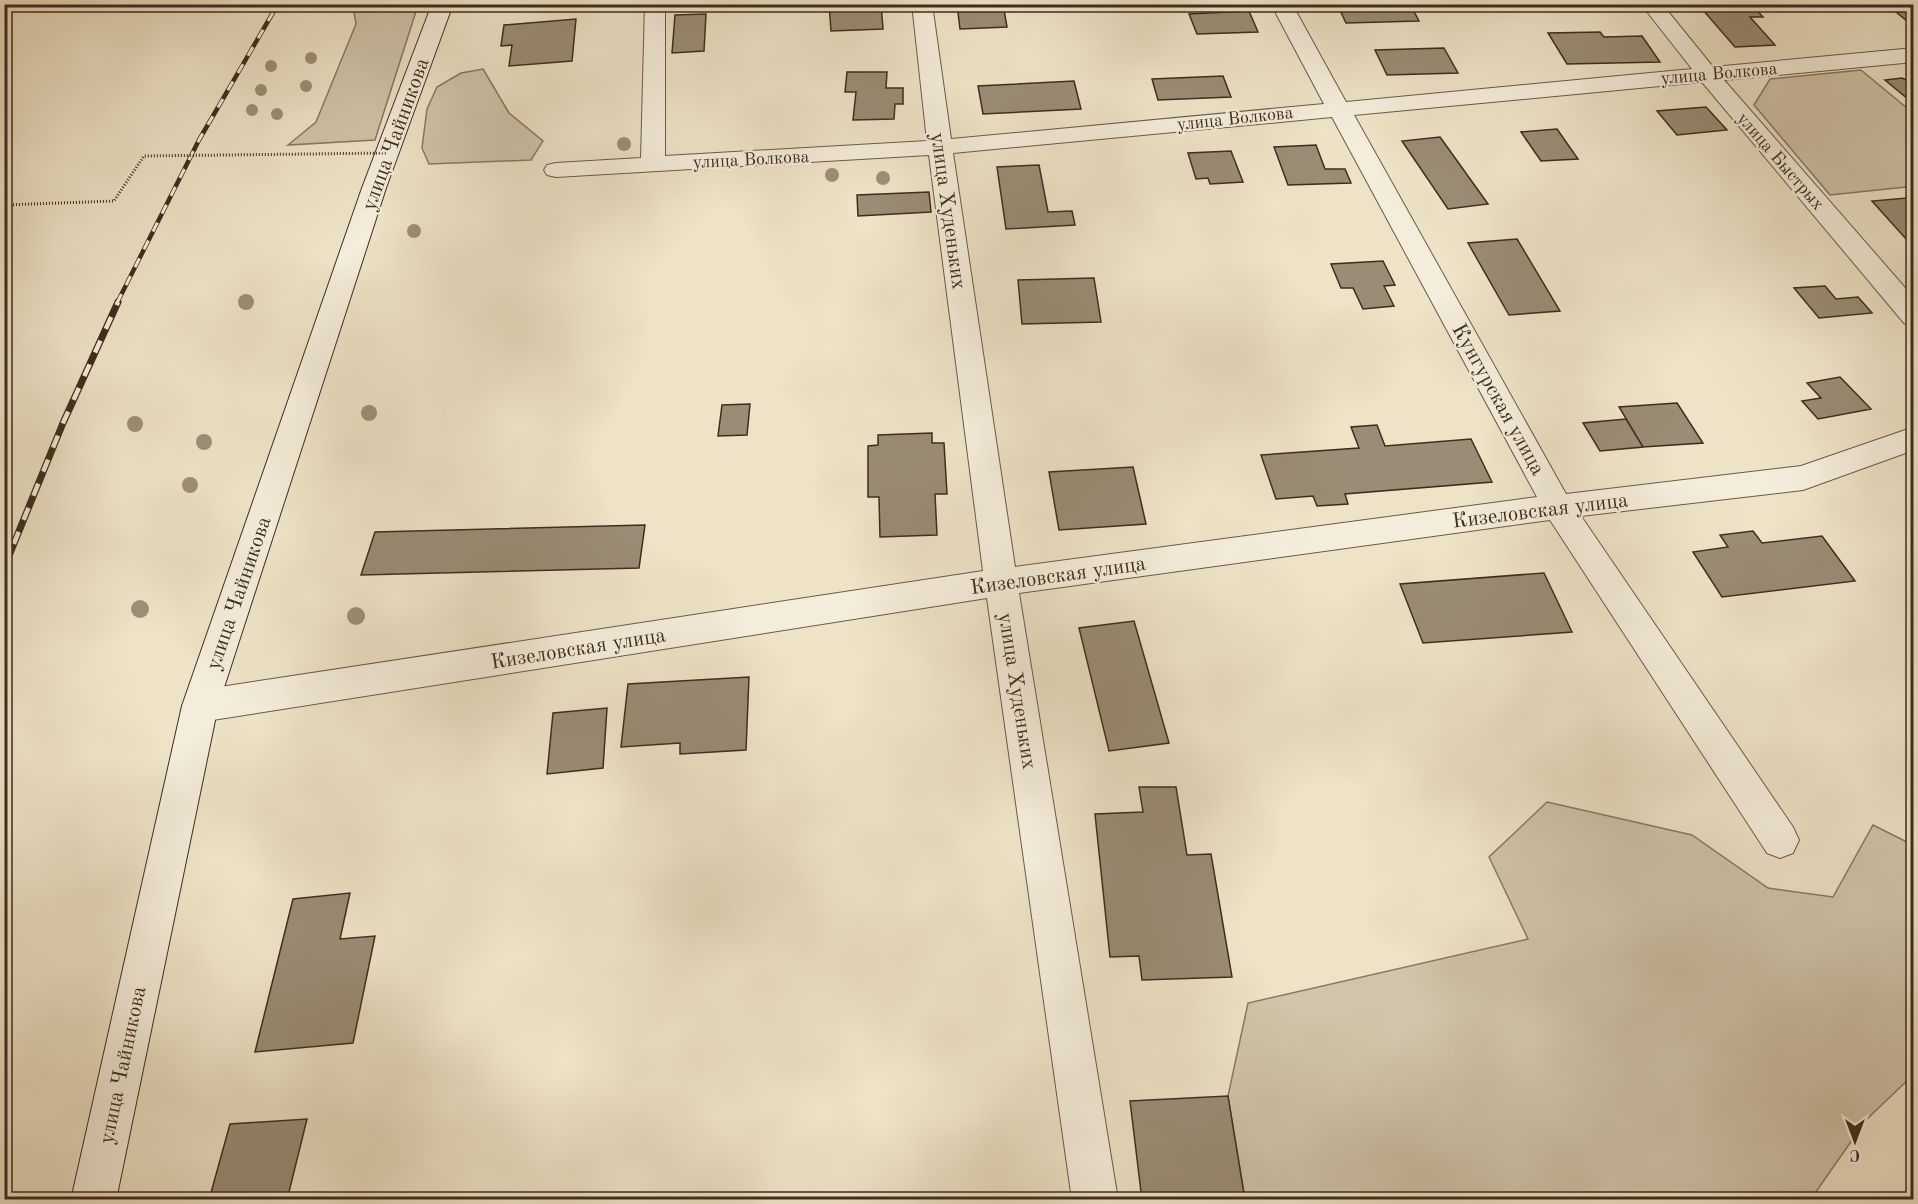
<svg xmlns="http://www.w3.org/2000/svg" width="1918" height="1204" viewBox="0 0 1918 1204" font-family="'Old Standard TT',serif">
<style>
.green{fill:#d0c4aa;stroke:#877864;stroke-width:1.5}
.building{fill:#9a8c76;stroke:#3e2d1e;stroke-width:1.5}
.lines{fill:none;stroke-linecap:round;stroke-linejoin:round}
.street-casing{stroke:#6a5a48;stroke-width:2}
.secondary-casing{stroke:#3e2d1e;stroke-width:2}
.street{fill:#f4eddb;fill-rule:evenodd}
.secondary{fill:#f4eddb;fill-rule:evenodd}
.rail-far1-casing{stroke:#3e2d1e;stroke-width:4.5}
.rail-casing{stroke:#3e2d1e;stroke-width:7}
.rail-far1{stroke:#f4eddb;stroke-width:3;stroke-dasharray:10;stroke-linecap:butt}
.rail{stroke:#f4eddb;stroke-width:4.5;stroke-dasharray:13;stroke-linecap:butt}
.path-bridge{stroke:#3e2d1e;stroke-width:3;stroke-dasharray:1 2;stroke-linecap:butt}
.tree{fill:#9d8f79}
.labels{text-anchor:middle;stroke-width:4.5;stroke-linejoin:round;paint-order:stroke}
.far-street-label{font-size:18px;fill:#3e2d1e;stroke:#f4eddb}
.street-label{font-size:21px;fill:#3e2d1e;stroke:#f4eddb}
</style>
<rect width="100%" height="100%" fill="#eee3c7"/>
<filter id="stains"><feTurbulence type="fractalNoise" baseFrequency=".00333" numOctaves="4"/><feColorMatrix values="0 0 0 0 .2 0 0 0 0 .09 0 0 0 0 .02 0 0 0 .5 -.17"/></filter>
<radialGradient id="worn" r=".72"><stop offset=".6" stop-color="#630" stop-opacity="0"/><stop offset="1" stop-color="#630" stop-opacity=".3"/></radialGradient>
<!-- green -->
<path class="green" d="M 362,5 L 418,5 L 375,140 L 288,145 L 316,122 L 356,24 L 354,12 Z
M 483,69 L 509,113 L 543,141 L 531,160 L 429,164 L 422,148 L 427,109 L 437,87 L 461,73 Z
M 1861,70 L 1913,113 L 1913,190 L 1906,187 L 1830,195 L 1754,105 L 1770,79 Z
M 1547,802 L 1692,835 L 1768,888 L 1833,897 L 1873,825 L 1913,845 L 1913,1075 L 1866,1120 L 1811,1199 L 1245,1199 L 1228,1096 L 1248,1003 L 1528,939 L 1489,857 Z"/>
<!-- building -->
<path class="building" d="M 829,4 L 881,4 L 883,29 L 831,31 Z
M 957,4 L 1003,4 L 1007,27 L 960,29 Z
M 1337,4 L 1410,4 L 1419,21 L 1346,23 Z
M 1546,4 L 1611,4 L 1613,7 L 1549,10 Z
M 1722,4 L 1751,4 L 1763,17 L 1750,17 L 1775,45 L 1735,47 L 1702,9 L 1726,8 Z
M 1914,9 L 1914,27 L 1895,11 Z
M 1249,11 L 1258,32 L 1197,34 L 1189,14 Z
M 706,14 L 704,51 L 672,53 L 675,15 Z
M 576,19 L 572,61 L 509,66 L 512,45 L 501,46 L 504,25 Z
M 1600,32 L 1604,37 L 1642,36 L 1660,62 L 1567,64 L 1548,33 Z
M 1444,48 L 1458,73 L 1387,75 L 1375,50 Z
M 847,72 L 887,72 L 886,88 L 903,88 L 903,104 L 895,104 L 894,119 L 853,120 L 856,92 L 845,92 Z
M 1223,76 L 1231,97 L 1158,100 L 1152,79 Z
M 1902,78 L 1914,84 L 1914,104 L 1885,80 Z
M 1074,81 L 1081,109 L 983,114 L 978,86 Z
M 1706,107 L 1727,130 L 1677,135 L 1657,111 Z
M 1557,129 L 1578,159 L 1541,161 L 1521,132 Z
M 1440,137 L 1488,204 L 1448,209 L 1402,141 Z
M 1316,145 L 1325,169 L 1345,169 L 1351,183 L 1288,185 L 1274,147 Z
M 1231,151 L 1243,182 L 1210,184 L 1208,178 L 1196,179 L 1188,153 Z
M 1039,165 L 1048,212 L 1072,211 L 1075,225 L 1006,229 L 997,167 Z
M 929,192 L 931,212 L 858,216 L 857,195 Z
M 1907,198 L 1914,206 L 1914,239 L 1907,240 L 1872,201 Z
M 1517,239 L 1560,311 L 1509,315 L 1468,243 Z
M 1383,261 L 1395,285 L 1384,286 L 1394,306 L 1363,309 L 1353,288 L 1341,288 L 1331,264 Z
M 1094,278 L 1101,322 L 1022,324 L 1018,280 Z
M 1825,286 L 1836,299 L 1858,297 L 1872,313 L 1819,318 L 1794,288 Z
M 1840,377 L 1871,409 L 1818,419 L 1802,401 L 1821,398 L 1807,383 Z
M 1677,403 L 1703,443 L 1643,447 L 1619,407 Z
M 750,404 L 747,435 L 718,436 L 722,405 Z
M 1626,419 L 1643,447 L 1600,451 L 1583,423 Z
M 1377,425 L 1385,446 L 1471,439 L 1492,482 L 1345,494 L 1348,504 L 1317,506 L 1313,496 L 1276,499 L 1261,455 L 1359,448 L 1351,427 Z
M 932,433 L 932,443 L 944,443 L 947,494 L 935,494 L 937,535 L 880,537 L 879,497 L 868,497 L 868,446 L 878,445 L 878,435 Z
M 1133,467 L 1146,524 L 1059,530 L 1049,472 Z
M 645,525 L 639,568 L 361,575 L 375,532 Z
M 1753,531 L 1762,543 L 1822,536 L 1855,581 L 1722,597 L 1693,552 L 1728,547 L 1720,535 Z
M 1544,573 L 1572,632 L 1423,643 L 1400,584 Z
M 1134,621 L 1169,743 L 1109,751 L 1079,628 Z
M 749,677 L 746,750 L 680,754 L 680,743 L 621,747 L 628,684 Z
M 607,708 L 603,768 L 547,774 L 553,713 Z
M 1139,787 L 1176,787 L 1187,855 L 1211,854 L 1232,977 L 1142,980 L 1139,956 L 1110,957 L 1095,814 L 1143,812 Z
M 350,893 L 340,939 L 375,936 L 353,1043 L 255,1052 L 293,899 Z
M 1228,1096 L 1245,1200 L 1142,1200 L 1130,1101 Z
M 307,1119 L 287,1200 L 209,1200 L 230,1124 Z"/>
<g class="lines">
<!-- street casing -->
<g class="street-casing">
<path id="street" d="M 645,4 L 665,4 L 665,156 L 927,141 L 912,4 L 932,4 L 951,139 L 1324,104 L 1271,4 L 1292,4 L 1346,102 L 1692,69 L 1641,4 L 1662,4 L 1713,67 L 1914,48 L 1914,62 L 1724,80 L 1914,298 L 1914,325 L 1904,323 L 1702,82 L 1354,115 L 1566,494 L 1801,466 L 1914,427 L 1914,450 L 1803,490 L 1581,516 L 1793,827 L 1799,840 L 1793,853 L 1780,858 L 1767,853 L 1550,520 L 1019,593 L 1118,1200 L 1072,1200 L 987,598 L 200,722 L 188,717 L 182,706 L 188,695 L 200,690 L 983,571 L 929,155 L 556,177 L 547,175 L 544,170 L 547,165 L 556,163 L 641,158 ZM 1332,117 L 1537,497 L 1015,567 L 953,153 Z"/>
</g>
<!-- secondary casing -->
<g class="secondary-casing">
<path id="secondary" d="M 432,4 L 453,4 L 386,188 L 218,706 L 116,1200 L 71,1200 L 182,706 L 362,188 Z"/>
</g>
<!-- street -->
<use href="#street" class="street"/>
<!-- secondary -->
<use href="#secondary" class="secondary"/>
<!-- rail-far1 casing -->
<g class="rail-far1-casing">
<path id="rail-far1" d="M 117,303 L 199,140 L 278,4"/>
</g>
<!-- rail casing -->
<g class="rail-casing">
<path id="rail" d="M 4,568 L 63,423 L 118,302"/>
</g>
<!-- rail-far1 -->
<use href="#rail-far1" class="rail-far1"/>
<!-- rail -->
<use href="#rail" class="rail"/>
<!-- path-bridge -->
<path class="path-bridge" d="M 4,205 L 114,201 L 144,156 L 387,153"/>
</g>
<!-- trees -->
<g class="tree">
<circle cx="311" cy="58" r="6"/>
<circle cx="271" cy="66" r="6"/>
<circle cx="306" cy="86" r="6"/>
<circle cx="261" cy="90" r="6"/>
<circle cx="252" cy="110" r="6"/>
<circle cx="277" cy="114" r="6"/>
<circle cx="624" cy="144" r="7"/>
<circle cx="832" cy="175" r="7"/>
<circle cx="883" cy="178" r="7"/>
<circle cx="414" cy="231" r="7"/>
<circle cx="246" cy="302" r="8"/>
<circle cx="369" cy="413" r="8"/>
<circle cx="135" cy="424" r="8"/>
<circle cx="204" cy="442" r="8"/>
<circle cx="190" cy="485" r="8"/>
<circle cx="140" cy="609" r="9"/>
<circle cx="356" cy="616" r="9"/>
</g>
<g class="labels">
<!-- far-street labels -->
<g class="far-street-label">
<text transform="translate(1719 73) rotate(-5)" y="6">улица Волкова</text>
<text transform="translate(1235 118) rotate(-6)" y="6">улица Волкова</text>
<text transform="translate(751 159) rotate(-3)" y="6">улица Волкова</text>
<text transform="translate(1781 161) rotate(49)" y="6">улица Быстрых</text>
</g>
<!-- street labels -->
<g class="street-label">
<text transform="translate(395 134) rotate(-70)" y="7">улица Чайникова</text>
<text transform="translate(949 211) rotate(82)" y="7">улица Худеньких</text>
<text transform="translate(1499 399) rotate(61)" y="7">Кунгурская улица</text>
<text transform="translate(1540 510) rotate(-7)" y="7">Кизеловская улица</text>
<text transform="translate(1058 575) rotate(-8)" y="7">Кизеловская улица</text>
<text transform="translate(238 593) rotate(-71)" y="7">улица Чайникова</text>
<text transform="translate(578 648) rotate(-9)" y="7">Кизеловская улица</text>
<text transform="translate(1018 691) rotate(81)" y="7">улица Худеньких</text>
<text transform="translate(122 1065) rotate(-78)" y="7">улица Чайникова</text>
</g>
</g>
<!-- margin -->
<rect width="1918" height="1204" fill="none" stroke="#eee3c7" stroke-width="24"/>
<rect x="6" y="6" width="1906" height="1192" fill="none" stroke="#3e2d1e" stroke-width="3"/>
<rect x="12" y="12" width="1894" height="1180" fill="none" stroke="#3e2d1e" stroke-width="1.5"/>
<!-- north arrow -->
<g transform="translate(1855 1141) rotate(180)" stroke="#f4eddb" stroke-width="4.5" paint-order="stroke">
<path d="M0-4.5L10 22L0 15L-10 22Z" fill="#3e2d1e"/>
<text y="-9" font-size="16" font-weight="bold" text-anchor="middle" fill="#3e2d1e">С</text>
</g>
<rect width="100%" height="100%" filter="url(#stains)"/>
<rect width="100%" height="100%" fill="url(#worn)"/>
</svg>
